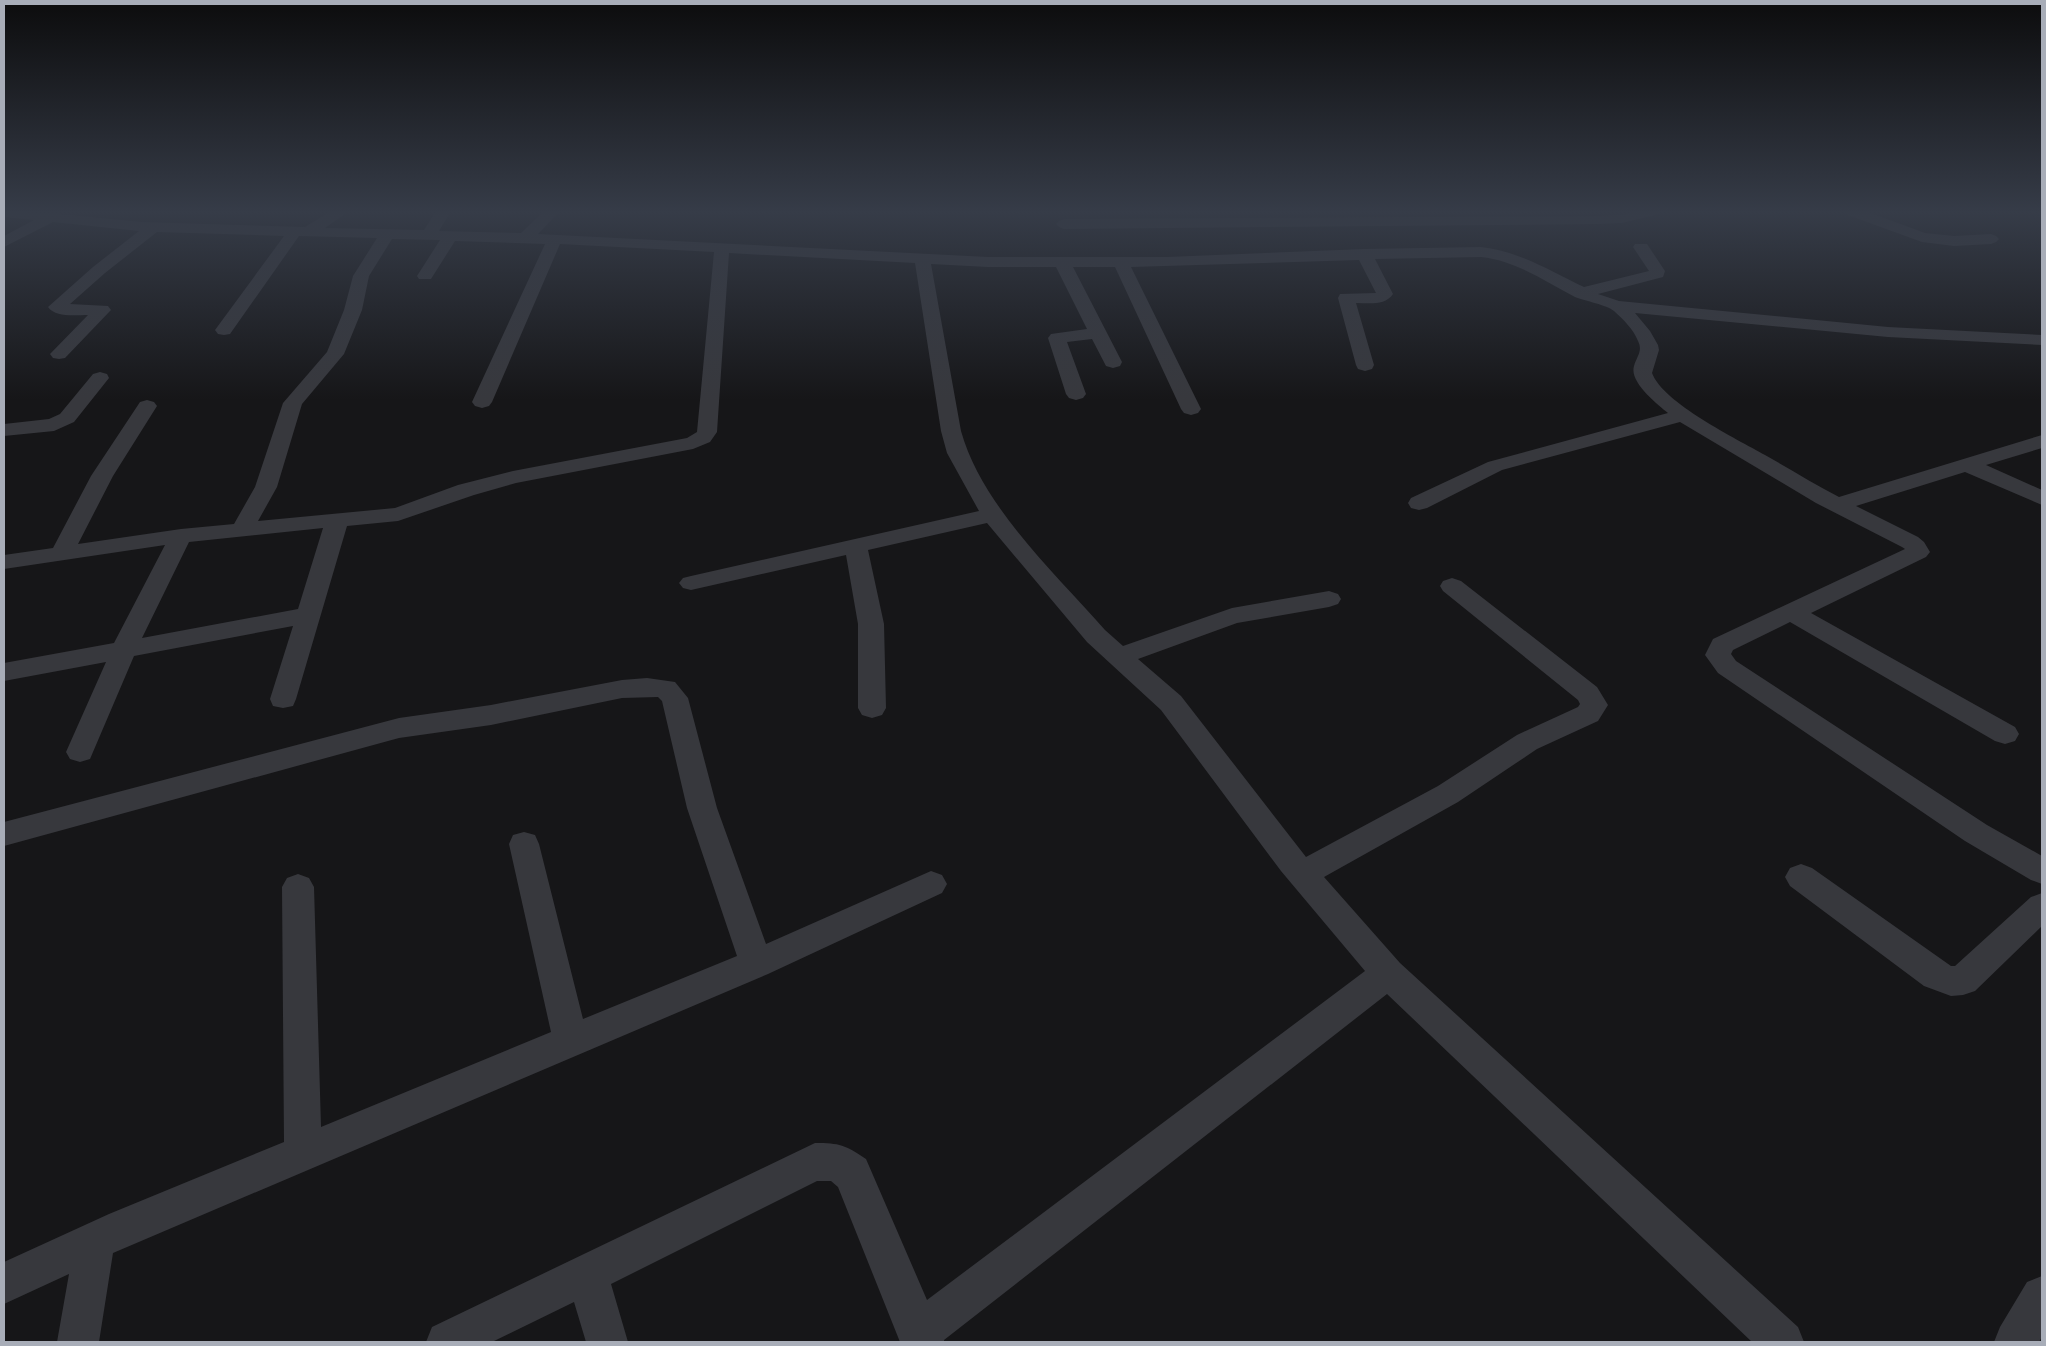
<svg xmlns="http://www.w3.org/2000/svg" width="2046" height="1346" viewBox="0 0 2046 1346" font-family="Commissioner,sans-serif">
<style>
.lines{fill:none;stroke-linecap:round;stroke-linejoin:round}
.minor{fill:#37383d;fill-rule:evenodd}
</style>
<rect width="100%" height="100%" fill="#161618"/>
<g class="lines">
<!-- minor -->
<path class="minor" d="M 4,211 L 48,213 L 54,212 L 60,214 L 142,222 L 305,227 L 331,211 L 349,211 L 325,228 L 424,230 L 436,211 L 451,211 L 439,231 L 521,233 L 544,211 L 560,211 L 538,234 L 988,257 L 1167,257 L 1364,249 L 1481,247 C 1521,252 1548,270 1584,287 L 1649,271 L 1633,247 L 1635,244 L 1647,244 L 1665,271 L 1663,277 L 1598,294 L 1619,301 L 1888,327 L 2042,335 L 2042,345 L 1888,337 L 1635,313 L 1650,331 L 1658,345 L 1659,350 L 1652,373 C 1663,403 1737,439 1765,455 C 1790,469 1814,484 1839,497 L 2042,435 L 2042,448 L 1986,465 L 2042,490 L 2042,505 L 1965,472 L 1856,506 L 1918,537 L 1924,542 L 1930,552 L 1926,557 L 1811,613 L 2015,727 L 2019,734 L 2015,741 L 2005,744 L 1995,741 L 1790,622 L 1733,650 L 1731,654 L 1736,661 L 1987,825 L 2042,856 L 2042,884 L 2031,880 L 1965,841 L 1718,673 L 1705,655 L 1713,639 L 1905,549 L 1902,547 L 1816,503 L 1680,422 L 1502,470 L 1427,508 L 1419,510 L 1411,508 L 1408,503 L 1411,498 L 1488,462 L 1668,413 C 1657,404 1629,382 1634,366 C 1637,356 1643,351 1638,341 C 1634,330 1623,319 1614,311 C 1607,305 1585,301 1575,297 C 1544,281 1517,261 1481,257 L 1375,259 L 1393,294 C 1385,306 1369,303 1356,303 L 1374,365 L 1372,369 L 1365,371 L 1358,369 L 1356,365 L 1338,298 L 1340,294 L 1376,293 L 1359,260 L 1131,267 L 1201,409 L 1198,413 L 1191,415 L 1184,413 L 1181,409 L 1115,267 L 1073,267 L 1122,362 L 1120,366 L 1113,368 L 1106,366 L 1092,339 L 1067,342 L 1086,394 L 1083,398 L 1076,400 L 1069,398 L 1066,394 L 1048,338 L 1051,334 L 1087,329 L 1056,267 L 988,267 L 931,264 L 961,431 C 982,506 1054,572 1105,630 L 1123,646 L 1232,608 L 1329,591 L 1338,594 L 1341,599 L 1338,604 L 1329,607 L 1237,623 L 1138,659 L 1181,696 L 1306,857 L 1438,786 L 1517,735 L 1578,707 L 1580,704 L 1578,700 L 1443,591 L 1440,586 L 1443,581 L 1452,578 L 1461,581 L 1597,687 L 1608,705 L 1598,721 L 1537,749 L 1458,802 L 1324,877 L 1400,963 L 1798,1327 L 1804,1342 L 1752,1342 L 1387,994 L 944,1340 L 944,1342 L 900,1342 L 838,1187 L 831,1181 L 817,1181 L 611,1284 L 628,1342 L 586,1342 L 574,1302 L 492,1342 L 426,1342 L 432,1327 L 815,1143 C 840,1143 845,1145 866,1159 L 927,1300 L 1365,971 L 1281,871 L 1161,710 L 1087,642 L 987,523 L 868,550 L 884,624 L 886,708 L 882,715 L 872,718 L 862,715 L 858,708 L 858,624 L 846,555 L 691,590 L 683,588 L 679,583 L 683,578 L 691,576 L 979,511 L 947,453 L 941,431 L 915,263 L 729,253 L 717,432 L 710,442 L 693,449 L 516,483 L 474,495 L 398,521 L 347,526 L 296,699 L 293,706 L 283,708 L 273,706 L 270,699 L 293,626 L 134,656 L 90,759 L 80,762 L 70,759 L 66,752 L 106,662 L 4,681 L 4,663 L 114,643 L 165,545 L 4,569 L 4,555 L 53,548 L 91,476 L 140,402 L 147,400 L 154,402 L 157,406 L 113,476 L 78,544 L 181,529 L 234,524 L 255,487 L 283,403 L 327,352 L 344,310 L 353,276 L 377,238 L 299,236 L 230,334 L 224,335 L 218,334 L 215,330 L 284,236 L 157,232 L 105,273 L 70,304 L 108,306 L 111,310 L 65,358 L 59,359 L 53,358 L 50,354 L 88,315 C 75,315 56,318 48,307 L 93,267 L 139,231 L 53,222 L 4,247 L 4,236 L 34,220 L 4,217 ZM 392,239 L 440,240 L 417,276 L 419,279 L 431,279 L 455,241 L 545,244 L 472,402 L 475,406 L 482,408 L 489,406 L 492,402 L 560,244 L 714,252 L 697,432 L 687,438 L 513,471 L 458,485 L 395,508 L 258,521 L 277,487 L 302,404 L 344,354 L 362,310 L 369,276 ZM 323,528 L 298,609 L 142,638 L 189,542 Z
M 1635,211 L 1661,211 L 1659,214 L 1622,223 L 1597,224 L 1064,229 L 1059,227 L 1056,224 L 1059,221 L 1064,219 L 1597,216 L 1622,215 Z
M 1843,211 L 1865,211 L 1925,233 L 1954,236 L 1991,234 L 1996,236 L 1999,239 L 1996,242 L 1991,244 L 1954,246 L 1922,242 L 1845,214 Z
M 100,372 L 107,374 L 109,378 L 74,422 L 54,431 L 4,436 L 4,424 L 49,419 L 60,414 L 93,374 Z
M 647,678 L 675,682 L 688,698 L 717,808 L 766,944 L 931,871 L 942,875 L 947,884 L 942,893 L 768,974 L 113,1253 L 99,1342 L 57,1342 L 69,1274 L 4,1304 L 4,1262 L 109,1214 L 284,1142 L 282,887 L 287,878 L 298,874 L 309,878 L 314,887 L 321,1127 L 551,1032 L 509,844 L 513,835 L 524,832 L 535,835 L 539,844 L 583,1019 L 737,956 L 687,808 L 662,701 L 658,697 L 622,698 L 491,725 L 399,738 L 4,846 L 4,822 L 399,718 L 491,705 L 622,680 Z
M 1801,864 L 1812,868 L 1951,966 L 1955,966 L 2031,897 L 2042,893 L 2042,926 L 1975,991 L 1963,995 L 1951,996 L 1924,986 L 1790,886 L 1785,877 L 1790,868 Z
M 2042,1276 L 2042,1337 L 2039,1342 L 1994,1342 L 2000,1327 L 2027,1282 Z"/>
</g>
<!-- sky -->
<linearGradient id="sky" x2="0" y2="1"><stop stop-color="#0c0c0d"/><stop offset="0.53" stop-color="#363c48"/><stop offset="1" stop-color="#363c48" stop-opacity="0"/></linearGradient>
<rect width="2046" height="400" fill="url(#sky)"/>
<!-- border -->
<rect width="2046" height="1346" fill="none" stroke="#a8adb8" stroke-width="10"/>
</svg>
